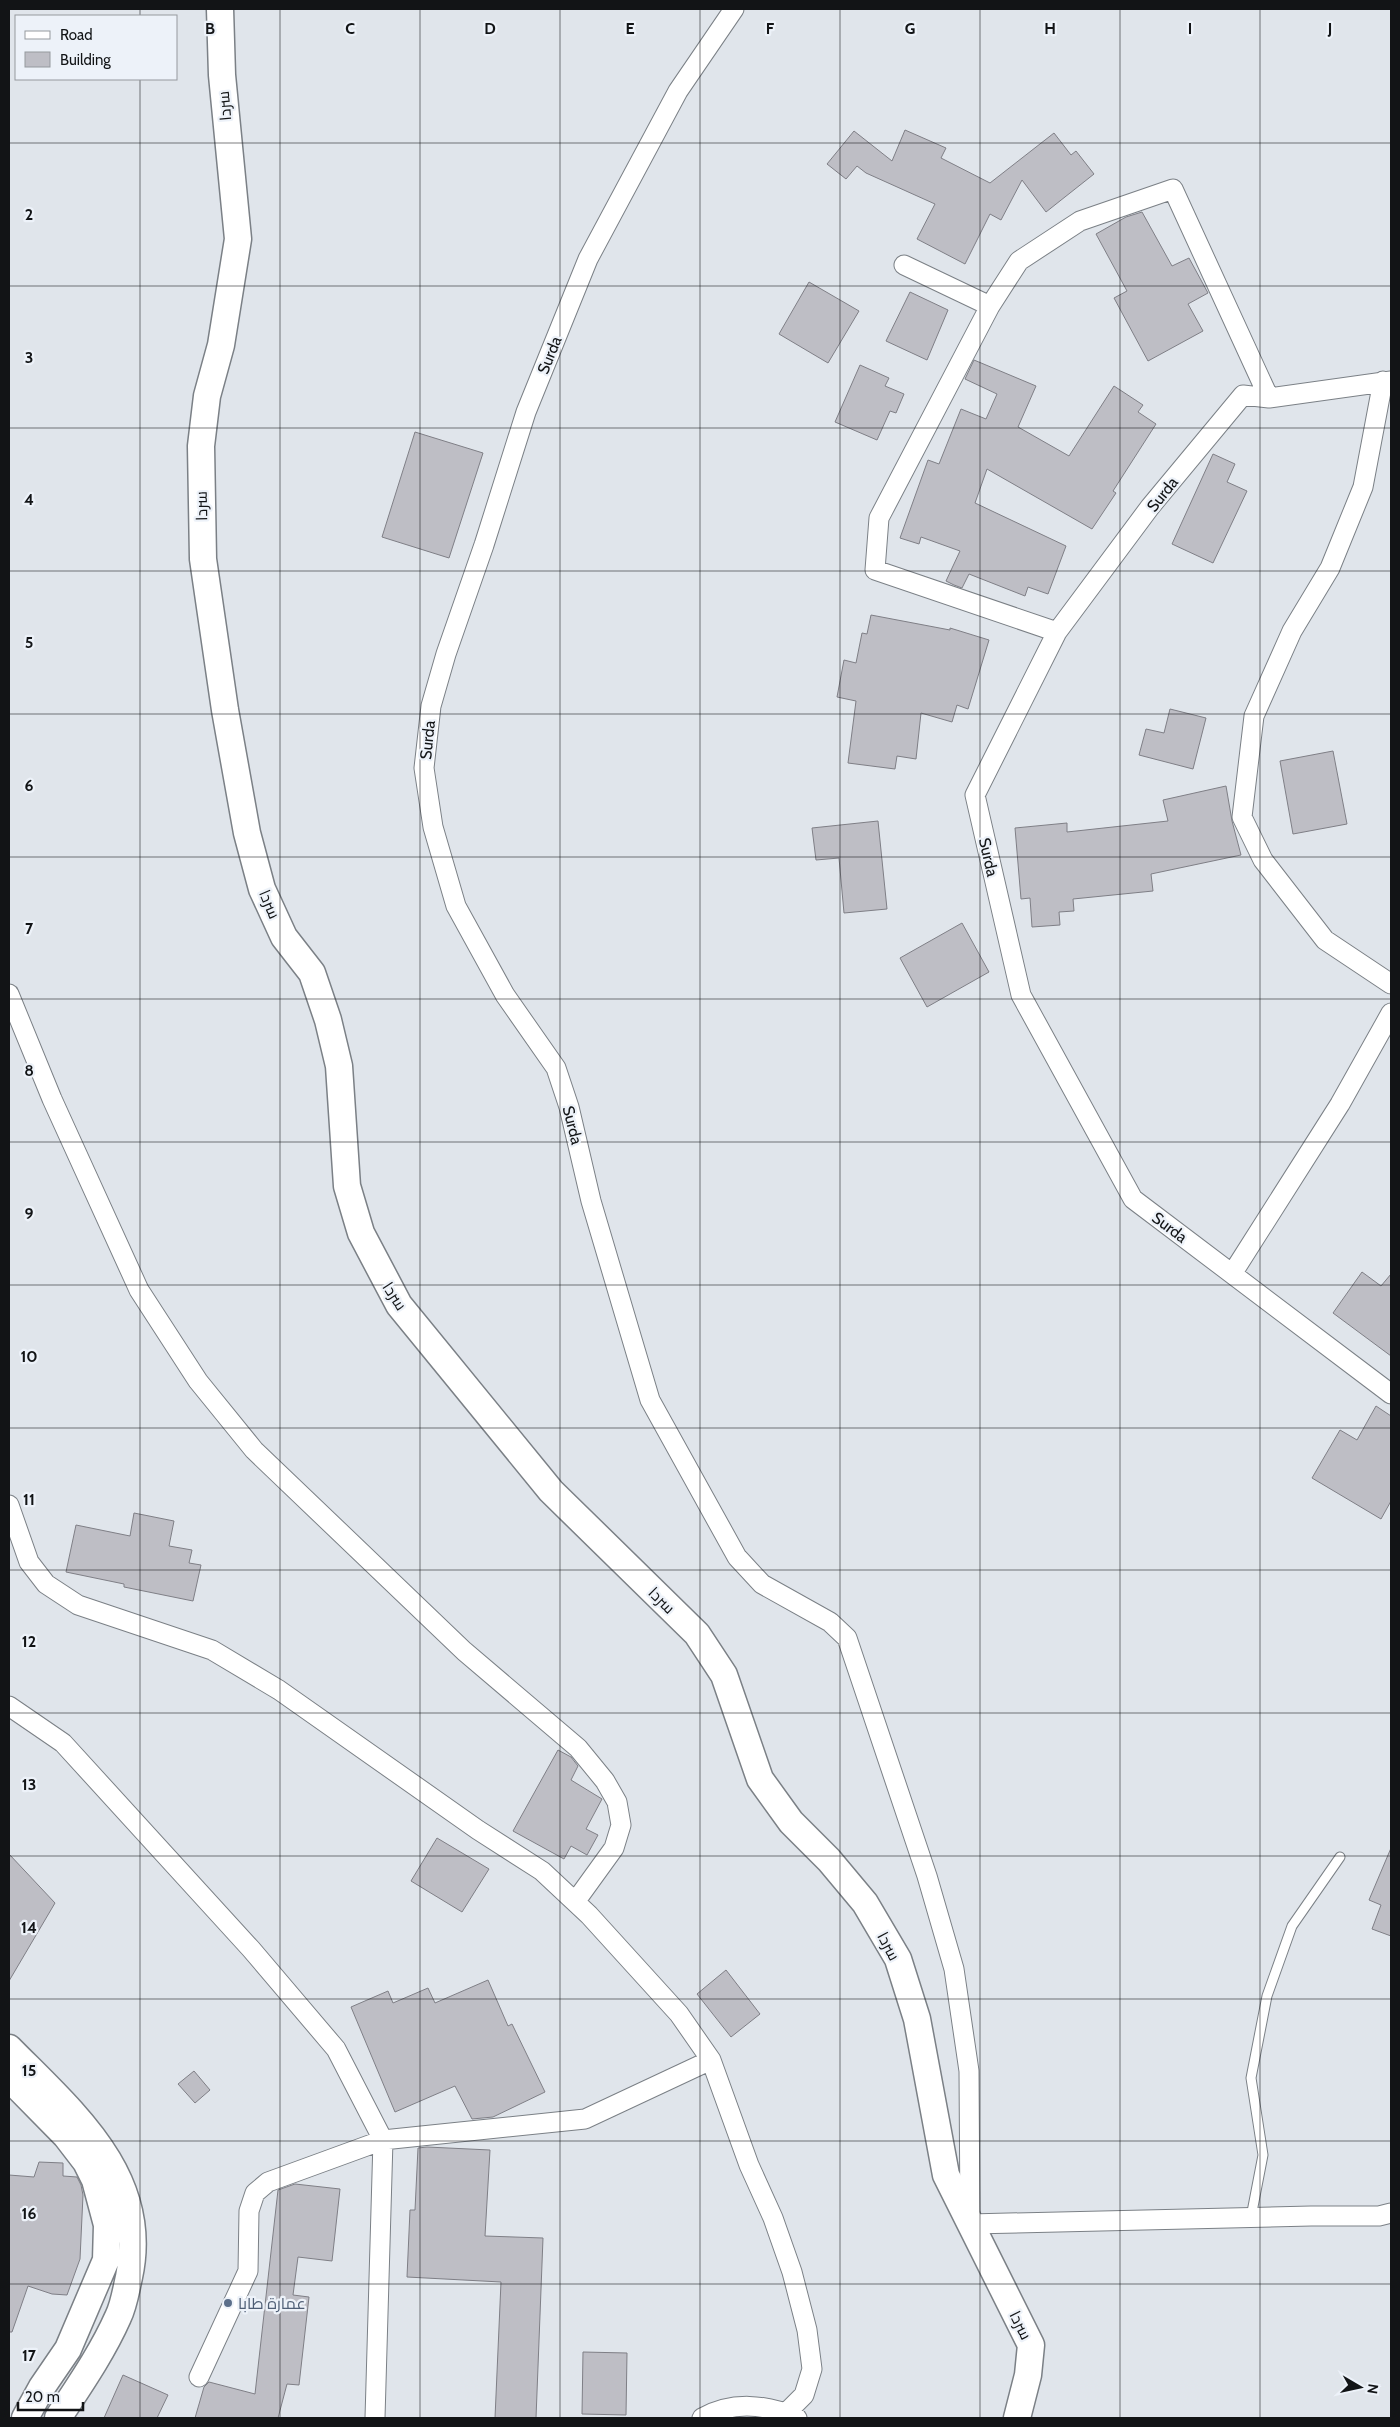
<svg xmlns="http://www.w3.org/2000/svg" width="1400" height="2427" viewBox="0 0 1400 2427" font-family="Cabin,Cairo,sans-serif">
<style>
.building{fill:#bebec5;stroke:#7f7f86}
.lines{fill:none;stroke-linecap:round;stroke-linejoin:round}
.lane-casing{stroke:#7b8086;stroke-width:11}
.street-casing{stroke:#7b8086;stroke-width:21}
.secondary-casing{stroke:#7b8086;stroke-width:29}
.lane{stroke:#fff;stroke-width:9}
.street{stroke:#fff;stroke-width:19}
.secondary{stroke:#fff;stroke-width:26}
.grid{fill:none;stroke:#121416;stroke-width:1;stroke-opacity:0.55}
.service-dot{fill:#5c6f8a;stroke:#edf2f9;stroke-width:2}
.labels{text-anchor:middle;stroke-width:4.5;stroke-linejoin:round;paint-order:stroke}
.street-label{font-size:16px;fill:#121416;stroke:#edf2f9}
.service-label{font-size:16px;fill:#4e5e75;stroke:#edf2f9;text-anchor:start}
.grid-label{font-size:16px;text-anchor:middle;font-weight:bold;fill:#121416;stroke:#edf2f9;stroke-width:4.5;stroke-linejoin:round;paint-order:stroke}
</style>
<rect width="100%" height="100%" fill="#e0e5eb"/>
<!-- building -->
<path class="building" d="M 905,130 L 946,148 L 941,158 L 990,183 L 1054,133 L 1071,155 L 1076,151 L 1094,174 L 1046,212 L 1022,180 L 1001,220 L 990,214 L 965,264 L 917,239 L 935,204 L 866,173 L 857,166 L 846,179 L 827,164 L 854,131 L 892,161 Z
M 1142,212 L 1172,266 L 1189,258 L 1208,293 L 1188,304 L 1203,331 L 1148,361 L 1114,298 L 1127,291 L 1096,234 L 1126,217 Z
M 809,282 L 859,311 L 828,363 L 779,334 Z
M 910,292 L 948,310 L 927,360 L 886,341 Z
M 974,360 L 1036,386 L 1018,427 L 1069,456 L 1114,386 L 1143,405 L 1138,412 L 1156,424 L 1113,491 L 1116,493 L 1092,529 L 987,469 L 975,503 L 1066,546 L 1048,594 L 1028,587 L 1025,596 L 969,574 L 962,588 L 954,585 L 946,581 L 960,551 L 921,537 L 919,544 L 900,538 L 928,460 L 939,464 L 961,409 L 986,419 L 997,394 L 965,379 Z
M 860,365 L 889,378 L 885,386 L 904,394 L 896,413 L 890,411 L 877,440 L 835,422 Z
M 415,432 L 483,453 L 449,558 L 382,537 Z
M 1213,454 L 1235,464 L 1227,482 L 1247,491 L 1213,563 L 1172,544 Z
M 871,615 L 950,630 L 950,628 L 989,640 L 968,709 L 957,705 L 952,722 L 921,713 L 916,759 L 897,756 L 895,769 L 848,763 L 856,701 L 837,697 L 844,660 L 856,663 L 862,633 L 867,634 Z
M 1170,709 L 1206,718 L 1193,769 L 1139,755 L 1146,729 L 1164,733 Z
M 1333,751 L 1347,824 L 1293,834 L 1280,761 Z
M 1226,786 L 1232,821 L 1241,855 L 1151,874 L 1153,891 L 1073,899 L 1074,911 L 1059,912 L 1060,925 L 1032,927 L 1030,898 L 1021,899 L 1015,828 L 1067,823 L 1067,832 L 1168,821 L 1163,800 Z
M 878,821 L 887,909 L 844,913 L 839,858 L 816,860 L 812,828 Z
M 962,923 L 989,972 L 927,1007 L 900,958 Z
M 1362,1272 L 1381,1286 L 1391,1274 L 1391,1356 L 1333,1313 Z
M 1376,1406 L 1391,1416 L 1391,1501 L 1381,1519 L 1312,1478 L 1340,1430 L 1357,1440 Z
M 134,1513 L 174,1521 L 169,1546 L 192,1550 L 189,1563 L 201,1565 L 193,1601 L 124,1587 L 124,1584 L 66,1572 L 76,1525 L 130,1536 Z
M 558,1750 L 571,1757 L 578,1766 L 571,1780 L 602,1799 L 586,1829 L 598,1835 L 587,1855 L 571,1846 L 564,1859 L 513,1831 Z
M 437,1838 L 489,1869 L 462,1912 L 411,1881 Z
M 1391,1848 L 1391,1936 L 1372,1929 L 1381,1905 L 1369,1900 Z
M 9,1854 L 55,1903 L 9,1981 Z
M 726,1970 L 760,2014 L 731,2037 L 697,1994 Z
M 488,1980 L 508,2026 L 512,2024 L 545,2092 L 493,2117 L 472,2119 L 455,2086 L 395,2112 L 351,2007 L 388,1991 L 393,2003 L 428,1988 L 435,2003 Z
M 194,2071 L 210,2090 L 195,2103 L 178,2084 Z
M 427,2147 L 490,2150 L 485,2236 L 543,2238 L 536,2418 L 495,2418 L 501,2282 L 407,2277 L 410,2210 L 415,2210 L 418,2148 Z
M 39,2162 L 63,2163 L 63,2176 L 77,2177 L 81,2185 L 83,2195 L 80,2259 L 67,2295 L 52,2294 L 28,2286 L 12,2332 L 9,2332 L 9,2175 L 34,2177 Z
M 295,2184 L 340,2189 L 332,2261 L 298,2257 L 293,2295 L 309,2297 L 299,2385 L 287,2384 L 278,2418 L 195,2418 L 204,2387 L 209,2382 L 255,2394 L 278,2190 Z
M 583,2352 L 627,2353 L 626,2415 L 582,2414 Z
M 123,2375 L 168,2395 L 157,2418 L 104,2418 Z"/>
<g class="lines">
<!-- lane casing -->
<g class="lane-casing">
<path id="lane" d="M 1251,2217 L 1263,2155 L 1251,2078 L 1267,1996 L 1292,1926 L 1340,1857"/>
</g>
<!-- street casing -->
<g class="street-casing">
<path id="street" d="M 734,9 L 678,91 L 588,259 L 526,412 L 484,545 L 446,654 L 431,706 L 424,768 L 433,827 L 456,906 L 505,995 L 556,1068 L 569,1107 L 591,1201 L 650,1400 L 737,1557 L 762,1584 L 830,1622 L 847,1638 L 927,1876 L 954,1969 L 969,2071 L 970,2224 L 1311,2216 L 1379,2216 L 1391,2213
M 904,265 L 990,306
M 1383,381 L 1363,487 L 1330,568 L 1292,631 L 1254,716 L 1242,817 L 1263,860 L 1325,940 L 1391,984
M 1391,381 L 1269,398 L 1243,395 L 1150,507 L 1057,632 L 975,795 L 1021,995 L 1133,1199 L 1391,1394
M 1057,632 L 875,570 L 879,518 L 990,306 L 1019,261 L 1080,221 L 1173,189 L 1269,398
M 9,994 L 52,1099 L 139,1290 L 198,1381 L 254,1450 L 464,1651 L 578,1748 L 605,1781 L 617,1802 L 621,1825 L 614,1848 L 575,1902
M 1232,1274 L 1340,1104 L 1391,1013
M 9,1505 L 29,1562 L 46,1584 L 78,1605 L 212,1650 L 279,1690 L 478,1830 L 542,1871 L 589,1915 L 679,2014 L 711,2060 L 749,2165 L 773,2218 L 792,2272 L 807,2330 L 812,2369 L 804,2395 L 786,2413
M 9,1706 L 63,1743 L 251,1949 L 336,2049 L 383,2140 L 375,2418
M 199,2377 L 248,2271 L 249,2211 L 255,2193 L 268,2182 L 383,2140 L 585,2119 L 711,2060
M 702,2418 C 732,2401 766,2404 797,2418"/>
</g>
<!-- secondary casing -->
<g class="secondary-casing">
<path id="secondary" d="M 220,9 L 222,75 L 238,239 L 221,345 L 207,396 L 201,446 L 203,559 L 225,710 L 247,833 L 262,889 L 284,937 L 312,973 L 328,1020 L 339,1066 L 347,1186 L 361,1233 L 399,1305 L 551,1491 L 697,1634 L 724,1675 L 760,1779 L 791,1822 L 829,1860 L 865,1903 L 898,1959 L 917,2019 L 946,2175 L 1031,2345 L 1028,2375 L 1017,2418
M 9,2048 C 72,2112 151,2177 129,2277 C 126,2290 124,2305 118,2317 C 102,2353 79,2386 58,2418
M 9,2078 L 66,2136 L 86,2162 L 95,2180 L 107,2225 L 106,2260 L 68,2349 L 42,2387 L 25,2418"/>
</g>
<!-- lane -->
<use href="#lane" class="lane"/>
<!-- street -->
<use href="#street" class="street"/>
<!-- secondary -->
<use href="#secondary" class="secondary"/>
</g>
<!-- grid -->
<path class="grid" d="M 140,9 L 140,16M 280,9 L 280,2418M 420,9 L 420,2418M 560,9 L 560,2418M 700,9 L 700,2418M 840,9 L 840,2418M 980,9 L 980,2418M 1120,9 L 1120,2418M 1260,9 L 1260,2418M 140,79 L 140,2418M 9,143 L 1391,143M 9,286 L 1391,286M 9,428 L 1391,428M 9,571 L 1391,571M 9,714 L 1391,714M 9,857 L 1391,857M 9,999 L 1391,999M 9,1142 L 1391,1142M 9,1285 L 1391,1285M 9,1428 L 1391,1428M 9,1570 L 1391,1570M 9,1713 L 1391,1713M 9,1856 L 1391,1856M 9,1999 L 1391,1999M 9,2141 L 1391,2141M 9,2284 L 1391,2284"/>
<!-- markers -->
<circle class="service-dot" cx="228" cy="2303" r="5"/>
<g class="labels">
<!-- street labels -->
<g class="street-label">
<text transform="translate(224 106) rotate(-95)" y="6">سردا</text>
<text transform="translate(549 355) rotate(-68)" y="6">Surda</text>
<text transform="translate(1162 494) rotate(-51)" y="6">Surda</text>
<text transform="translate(201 506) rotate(-91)" y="6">سردا</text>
<text transform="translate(427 740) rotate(-84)" y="6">Surda</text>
<text transform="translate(989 857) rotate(77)" y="6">Surda</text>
<text transform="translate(270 904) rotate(67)" y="6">سردا</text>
<text transform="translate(573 1125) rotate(76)" y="6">Surda</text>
<text transform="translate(1170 1227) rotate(37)" y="6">Surda</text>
<text transform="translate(395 1296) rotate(57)" y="6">سردا</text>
<text transform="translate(662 1600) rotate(45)" y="6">سردا</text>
<text transform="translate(889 1946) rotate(62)" y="6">سردا</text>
<text transform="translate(1021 2325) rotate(63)" y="6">سردا</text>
</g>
<!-- service labels -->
<g class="service-label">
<text x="238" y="2309">عمارة طابا</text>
</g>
</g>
<g class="grid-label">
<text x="210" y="34">B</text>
<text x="350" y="34">C</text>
<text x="490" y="34">D</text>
<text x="630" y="34">E</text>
<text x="770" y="34">F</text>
<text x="910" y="34">G</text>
<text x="1050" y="34">H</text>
<text x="1190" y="34">I</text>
<text x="1330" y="34">J</text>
<text x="29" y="220">2</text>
<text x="29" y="363">3</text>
<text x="29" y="505">4</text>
<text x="29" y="648">5</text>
<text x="29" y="791">6</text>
<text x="29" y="934">7</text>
<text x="29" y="1076">8</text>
<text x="29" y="1219">9</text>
<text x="29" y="1362">10</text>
<text x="29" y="1505">11</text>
<text x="29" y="1647">12</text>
<text x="29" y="1790">13</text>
<text x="29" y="1933">14</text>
<text x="29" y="2076">15</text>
<text x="29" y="2219">16</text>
<text x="29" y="2361">17</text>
</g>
<!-- border -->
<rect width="1400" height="2427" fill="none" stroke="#121416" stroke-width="20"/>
<!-- legend -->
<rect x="15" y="15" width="162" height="65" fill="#edf2f9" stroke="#95999e"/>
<rect x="25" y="31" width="25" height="8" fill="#ffffff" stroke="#95999e"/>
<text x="60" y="40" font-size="15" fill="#121416">Road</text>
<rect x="25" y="52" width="25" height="15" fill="#bebec5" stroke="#95999e"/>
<text x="60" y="65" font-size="15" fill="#121416">Building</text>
<!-- north arrow -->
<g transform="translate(1360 2387) rotate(99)" stroke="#edf2f9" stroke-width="4" paint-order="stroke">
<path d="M0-4L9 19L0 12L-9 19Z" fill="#121416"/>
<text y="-8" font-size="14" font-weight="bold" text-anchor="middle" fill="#121416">N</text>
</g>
<!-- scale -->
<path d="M18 2402v8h65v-8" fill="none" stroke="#121416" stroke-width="2.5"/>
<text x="25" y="2402" font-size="15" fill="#121416" stroke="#edf2f9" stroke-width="4" paint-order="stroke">20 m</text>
</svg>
